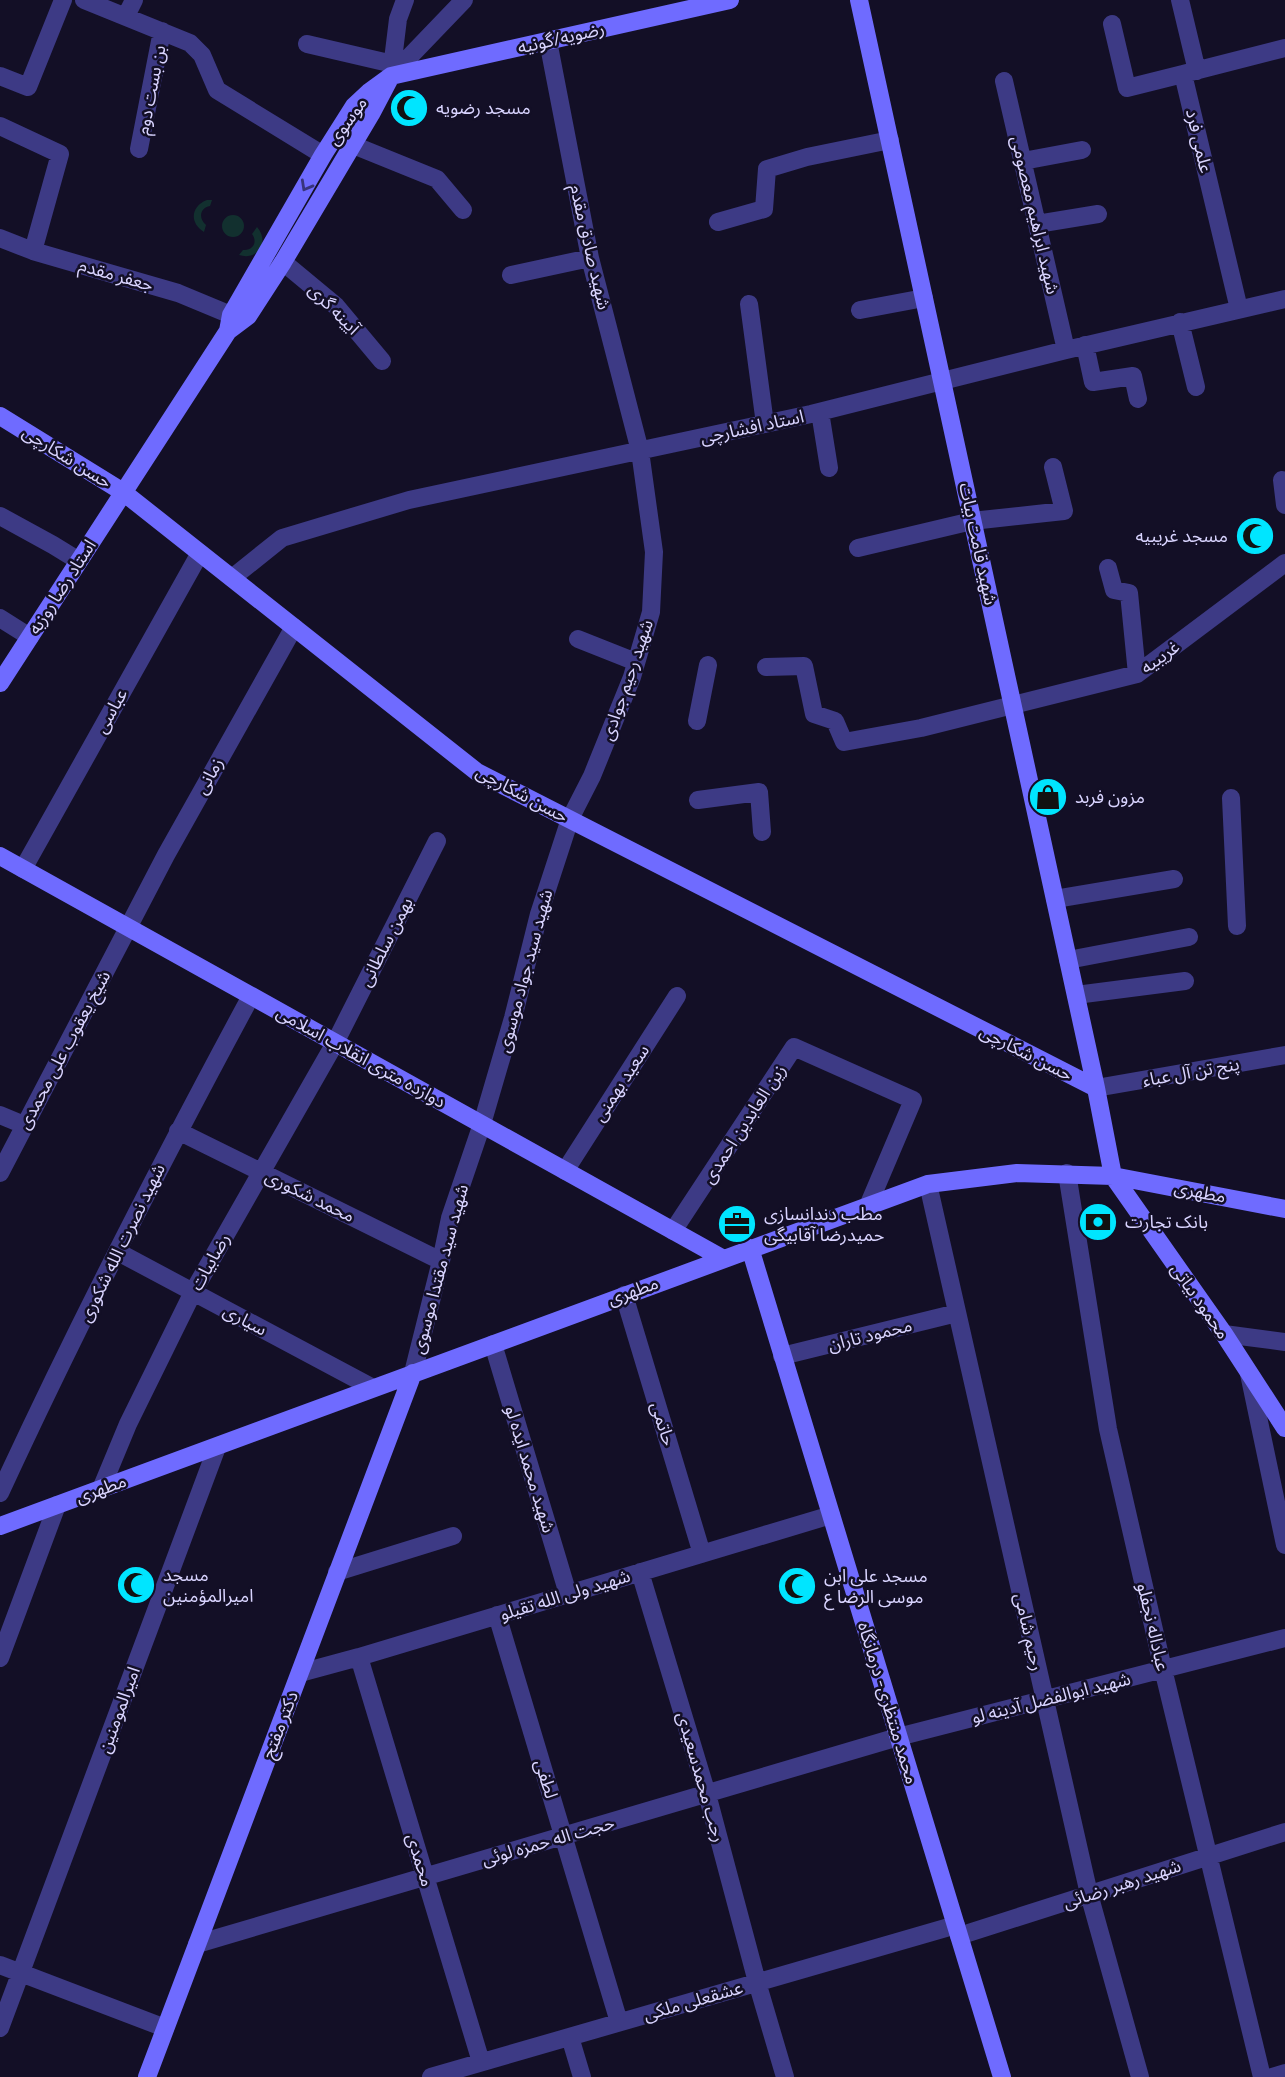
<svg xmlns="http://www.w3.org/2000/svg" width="1285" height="2077" viewBox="0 0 1285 2077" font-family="'Titillium Web','Noto Sans Arabic',sans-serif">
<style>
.green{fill:#12302f}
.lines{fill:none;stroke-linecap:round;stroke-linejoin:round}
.street{stroke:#3d3a85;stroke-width:18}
.secondary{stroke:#6f6bff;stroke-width:18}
.oneway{stroke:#38347d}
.labels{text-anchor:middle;stroke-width:5;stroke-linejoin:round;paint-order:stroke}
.street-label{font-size:18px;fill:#d9d4ff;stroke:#130f26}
.poi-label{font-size:18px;fill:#d9d4ff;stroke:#130f26;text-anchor:start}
</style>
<rect width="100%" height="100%" fill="#130f26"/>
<!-- green -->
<path class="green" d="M 207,200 L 212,200 L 210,206 C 200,208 198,218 206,225 L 204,232 C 189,223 191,206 207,200 Z
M222 226a11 11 0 1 1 22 0a11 11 0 1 1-22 0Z
M 257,227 C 270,242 258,261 239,255 L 243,250 C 253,251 258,242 252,234 Z"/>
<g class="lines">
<!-- street -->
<path class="street" d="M 84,0 L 190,43 L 202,55 L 217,90 L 323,155
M 1180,0 L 1197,71
M 126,16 L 134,0
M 1112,24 L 1127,88 L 1183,74
M 307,44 L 393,64
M 0,76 L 28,87 L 63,0
M 391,76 L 464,0
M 391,76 L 398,19 L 405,0
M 1004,81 L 1066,350
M 0,126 L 60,154 L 33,251
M 353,145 L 437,179 L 463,210
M 139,149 L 162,31
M 1023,161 L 1082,150
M 718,222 L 764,209 L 767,169 L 807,157 L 890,140
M 1037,224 L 1098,214
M 0,238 L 33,251 L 178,293 L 231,315
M 283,262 L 336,306 L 382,361
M 511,275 L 590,258
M 749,304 L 765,424
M 1239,309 L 1183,74 L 1285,48
M 860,310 L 924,298
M 1180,322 L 1196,387
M 1085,345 L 1093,382 L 1133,376 L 1138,399
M 820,412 L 829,468
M 1282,480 L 1285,505
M 0,516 L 53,545 L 79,561
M 858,548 L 972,521 L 1064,511 L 1053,467
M 1108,568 L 1114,590 L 1129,593 L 1137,674
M 232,578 L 282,538 L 409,500 L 811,414 L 1066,350 L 1285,299
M 0,618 L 30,637
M 578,639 L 636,662
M 766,667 L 804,666 L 814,714 L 835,721 L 844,742 L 921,728 L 1137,674 L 1285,563
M 697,721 L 708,665
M 1231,798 L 1237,926
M 698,800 L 759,792 L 762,832
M 23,869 L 200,553
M 1055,899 L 1174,879
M 1068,960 L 1189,937
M 1076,995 L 1185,981
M 1096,1088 L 1285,1055
M 0,1115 L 24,1125
M 178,1131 L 441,1261
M 565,1171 L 677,996
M 0,1173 L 166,855 L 294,627
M 1067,1173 L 1108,1429 L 1163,1669 L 1262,2077
M 928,1184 L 1089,1894 L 1140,2077
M 673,1231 L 794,1047 L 913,1100 L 868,1206
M 118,1252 L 373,1388
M 624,1295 L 702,1554
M 1224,1334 L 1285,1342
M 493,1344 L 568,1594
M 782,1356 L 957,1313
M 413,1373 L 441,1261 L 450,1218 L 482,1124 L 513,1018 L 539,914 L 570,819 L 592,776 L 632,677 L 651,612 L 654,552 L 640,451 L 590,258 L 548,41
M 1249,1374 L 1285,1545
M 101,1489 L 128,1424 L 193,1292 L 335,1043 L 437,841
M 0,1493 C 78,1324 163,1159 251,996
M 337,1572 L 453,1536
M 640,1572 L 707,1794 L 757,1982 L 785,2077
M 497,1615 L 619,2022
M 359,1657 L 481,2062
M 0,1658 L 57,1505
M 300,1673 L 359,1657 L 831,1515
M 959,1936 L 1285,1832
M 197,1944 L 898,1737 L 1285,1638
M 0,1965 L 165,2028
M 0,2028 L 217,1447
M 570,2037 L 582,2077
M 431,2077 L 956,1925
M 1272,2077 L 1285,2073"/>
<!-- secondary -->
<path class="secondary" d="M 859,0 L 1096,1088 L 1113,1176 L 1224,1334 L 1285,1428
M 228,331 L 231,315 L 323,155 L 354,106 L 369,92 L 391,76 L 730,0
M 0,416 L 123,492 L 477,772 L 1096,1088
M 0,683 L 228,331 L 248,316 L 283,262 L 371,114 L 391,76
M 0,856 L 722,1258
M 750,1248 L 1002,2077
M 0,1526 L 928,1184 L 1017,1173 L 1113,1176 L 1285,1209
M 147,2077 L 413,1373"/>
</g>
<!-- one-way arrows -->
<defs><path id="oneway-chevron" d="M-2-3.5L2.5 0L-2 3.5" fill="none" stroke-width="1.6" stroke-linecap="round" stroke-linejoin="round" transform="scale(1.75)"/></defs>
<use class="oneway" href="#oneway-chevron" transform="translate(306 186) rotate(119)"/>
<!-- icons -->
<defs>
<g id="mosque-disc" transform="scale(2.0125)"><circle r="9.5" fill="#00e5ff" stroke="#130f26"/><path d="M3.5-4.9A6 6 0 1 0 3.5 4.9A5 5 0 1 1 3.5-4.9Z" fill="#111"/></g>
<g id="shop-disc" transform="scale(2.0125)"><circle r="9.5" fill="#00e5ff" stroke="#130f26"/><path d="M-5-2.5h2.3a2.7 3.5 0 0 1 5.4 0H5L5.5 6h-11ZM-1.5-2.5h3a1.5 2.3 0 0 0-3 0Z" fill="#111"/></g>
<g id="bank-disc" transform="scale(2.0125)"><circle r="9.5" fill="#00e5ff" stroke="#130f26"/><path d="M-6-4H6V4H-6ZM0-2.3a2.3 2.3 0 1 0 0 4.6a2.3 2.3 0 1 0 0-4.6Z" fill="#111"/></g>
<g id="office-disc" transform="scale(2.0125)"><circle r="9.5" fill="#00e5ff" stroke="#130f26"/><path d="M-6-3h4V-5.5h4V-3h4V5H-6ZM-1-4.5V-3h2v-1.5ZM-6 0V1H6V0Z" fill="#111"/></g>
</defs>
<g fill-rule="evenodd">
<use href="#mosque-disc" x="409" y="108"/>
<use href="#mosque-disc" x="1255" y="536"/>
<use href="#shop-disc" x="1048" y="797"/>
<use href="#bank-disc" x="1098" y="1222"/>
<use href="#office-disc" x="737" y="1224"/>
<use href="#mosque-disc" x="136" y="1585"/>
<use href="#mosque-disc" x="797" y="1586"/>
</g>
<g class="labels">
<!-- street labels -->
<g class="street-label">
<text transform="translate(561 38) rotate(-13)" y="6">رضویه/گونیه</text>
<text transform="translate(151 90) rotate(-79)" y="6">بن بست دوم</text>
<text transform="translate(347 121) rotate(-54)" y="6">موسوی</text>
<text transform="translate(1199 141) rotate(77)" y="6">علمی فرد</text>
<text transform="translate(1035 215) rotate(77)" y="6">شهید ابراهیم معصومی</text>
<text transform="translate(590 247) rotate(77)" y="6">شهید صادق مقدم</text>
<text transform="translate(116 275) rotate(16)" y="6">جعفر مقدم</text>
<text transform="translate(334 309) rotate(45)" y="6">آیینه گری</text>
<text transform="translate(752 427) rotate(-12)" y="6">استاد افشارچی</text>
<text transform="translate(67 457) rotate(32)" y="6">حسن شکارچی</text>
<text transform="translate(978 544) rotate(78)" y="6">شهید قامت بیات</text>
<text transform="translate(62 587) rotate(-57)" y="6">استاد رضا روزبه</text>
<text transform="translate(1160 657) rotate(-36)" y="6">غریبیه</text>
<text transform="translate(627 680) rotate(-71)" y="6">شهید رحیم جوادی</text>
<text transform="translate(111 711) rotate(-61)" y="6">عباسی</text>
<text transform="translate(209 776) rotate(-61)" y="6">زمانی</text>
<text transform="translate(522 794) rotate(28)" y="6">حسن شکارچی</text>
<text transform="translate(386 942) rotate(-63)" y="6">بهمن سلطانی</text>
<text transform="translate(525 971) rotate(-75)" y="6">شهید سید جواد موسوی</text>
<text transform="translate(64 1050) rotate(-62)" y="6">شیخ یعقوب علی محمدی</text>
<text transform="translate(1026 1053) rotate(27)" y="6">حسن شکارچی</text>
<text transform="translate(361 1057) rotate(29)" y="6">دوازده متری انقلاب اسلامی</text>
<text transform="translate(1191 1072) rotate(-10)" y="6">پنج تن آل عباء</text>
<text transform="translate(621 1083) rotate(-57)" y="6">سعید بهمنی</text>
<text transform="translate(744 1124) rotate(-57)" y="6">زین العابدین احمدی</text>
<text transform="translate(1200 1192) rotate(11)" y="6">مطهری</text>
<text transform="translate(310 1196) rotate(26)" y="6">محمد شکوری</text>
<text transform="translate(122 1243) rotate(-64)" y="6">شهید نصرت الله شکوری</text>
<text transform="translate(210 1262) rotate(-61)" y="6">رضابیات</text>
<text transform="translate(440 1269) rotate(-75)" y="6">شهید سید مقتدا موسوی</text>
<text transform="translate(633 1291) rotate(-20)" y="6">مطهری</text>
<text transform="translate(1200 1301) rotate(55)" y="6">محمود بیاتی</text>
<text transform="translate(245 1320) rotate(28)" y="6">سیاری</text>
<text transform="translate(870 1335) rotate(-14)" y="6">محمود تاران</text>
<text transform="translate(663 1424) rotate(73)" y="6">حاتمی</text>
<text transform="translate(530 1469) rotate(73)" y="6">شهید محمد ایده لو</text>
<text transform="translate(101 1489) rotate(-20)" y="6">مطهری</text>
<text transform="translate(565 1595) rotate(-17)" y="6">شهید ولی الله تقیلو</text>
<text transform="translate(1153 1627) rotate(77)" y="6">عباداله نجفلو</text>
<text transform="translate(1029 1632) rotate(77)" y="6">رحیم شامی</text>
<text transform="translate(1051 1698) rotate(-14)" y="6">شهید ابوالفضل آدینه لو</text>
<text transform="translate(888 1703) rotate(73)" y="6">محمد منتظری- درمانگاه</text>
<text transform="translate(119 1710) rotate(-70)" y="6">امیرالمومنین</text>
<text transform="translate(280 1725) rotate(-69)" y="6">دکتر مفتح</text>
<text transform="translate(701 1777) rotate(74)" y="6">رجب محمدسعیدی</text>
<text transform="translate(546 1779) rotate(73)" y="6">لطفی</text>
<text transform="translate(548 1841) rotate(-16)" y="6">حجت اله حمزه لوئی</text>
<text transform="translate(420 1860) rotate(73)" y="6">محمدی</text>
<text transform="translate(1122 1884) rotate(-18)" y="6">شهید رهبر رضائی</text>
<text transform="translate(693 2001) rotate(-16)" y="6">عشقعلی ملکی</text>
</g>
<!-- poi labels -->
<g class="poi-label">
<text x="436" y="114">مسجد رضویه</text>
<text x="1228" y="542" text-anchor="end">مسجد غریبیه</text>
<text x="1075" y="803">مزون فربد</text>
<text x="764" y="1220">مطب دندانسازی<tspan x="764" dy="21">حمیدرضا آقابیگی</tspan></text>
<text x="1125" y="1228">بانک تجارت</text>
<text x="163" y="1581">مسجد<tspan x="163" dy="21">امیرالمؤمنین</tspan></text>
<text x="824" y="1582">مسجد علی ابن<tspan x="824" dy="21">موسی الرضا ع</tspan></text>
</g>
</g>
</svg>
